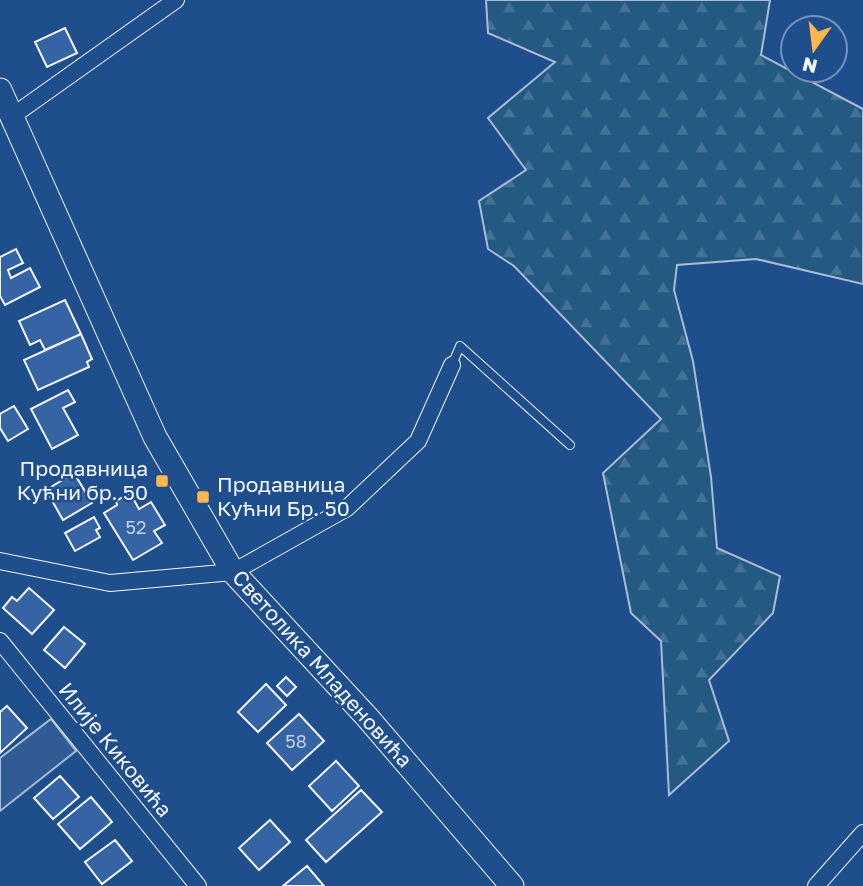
<svg xmlns="http://www.w3.org/2000/svg" width="863" height="886" viewBox="0 0 863 886" font-family="'Golos Text',sans-serif">
<style>
.forest{fill:url(#forest-firs);stroke:#a8bbd7;stroke-width:2}
.parking{fill:#305b95;stroke:#a8bbd7;stroke-width:2}
.building{fill:#3563a3;stroke:#f2f6ff;stroke-width:2}
.lines{fill:none;stroke-linecap:round;stroke-linejoin:round}
.lane-casing{stroke:#f2f6ff;stroke-width:10}
.street-casing{stroke:#f2f6ff;stroke-width:18}
.secondary-casing{stroke:#f2f6ff;stroke-width:25}
.lane{stroke:#1f4e8c;stroke-width:8}
.street{stroke:#1f4e8c;stroke-width:16}
.secondary{stroke:#1f4e8c;stroke-width:23}
.poi-dot{fill:#ffb74d;stroke:#1f4e8c;stroke-width:2.5}
.labels{text-anchor:middle;stroke-width:5;stroke-linejoin:round;paint-order:stroke}
.number-label{font-size:18px;fill:#c3d1e8}
.poi-label{font-size:21px;fill:#f2f6ff;stroke:#1f4e8c;text-anchor:end}
.street-label{font-size:21px;fill:#f2f6ff;stroke:#1f4e8c}
</style>
<defs>
<pattern id="forest-firs" width="22" height="20" patternUnits="userSpaceOnUse" patternTransform="scale(1.75)"><rect width="22" height="20" fill="#245a82"/><path d="M5 1l3.5 6h-7zM16 11l3.5 6h-7z" fill="#447295"/></pattern>
</defs>
<rect width="100%" height="100%" fill="#1f4e8c"/>
<!-- forest -->
<path class="forest" d="M 486,0 L 770,0 L 761,55 L 863,109 L 863,284 L 756,259 L 677,265 L 674,290 L 693,361 L 711,477 L 717,548 L 780,576 L 773,613 L 709,680 L 729,741 L 669,795 L 661,641 L 631,613 L 603,473 L 661,419 L 514,266 L 488,249 L 479,201 L 526,170 L 488,118 L 555,62 L 488,33 Z"/>
<!-- parking -->
<path class="parking" d="M 51,719 L 76,751 L 0,811 L 0,758 Z"/>
<!-- building -->
<path class="building" d="M 65,28 L 77,53 L 47,67 L 35,42 Z
M 16,249 L 23,263 L 8,270 L 11,278 L 30,268 L 40,287 L 5,305 L 0,296 L 0,257 Z
M 65,300 L 81,334 L 45,350 L 40,340 L 30,345 L 19,321 Z
M 81,334 L 92,359 L 87,362 L 89,367 L 38,390 L 24,360 Z
M 68,390 L 75,402 L 63,408 L 78,435 L 52,449 L 31,409 Z
M 14,406 L 28,429 L 8,441 L 0,428 L 0,414 Z
M 74,473 L 92,503 L 63,520 L 46,490 Z
M 130,493 L 139,509 L 151,502 L 165,525 L 154,531 L 162,543 L 133,560 L 104,513 L 117,505 L 116,501 Z
M 94,517 L 100,528 L 96,530 L 100,537 L 75,551 L 65,533 Z
M 29,588 L 54,610 L 32,634 L 3,608 L 12,597 L 17,601 Z
M 64,627 L 85,644 L 65,668 L 44,650 Z
M 286,677 L 296,687 L 287,696 L 277,686 Z
M 266,684 L 286,705 L 258,732 L 238,712 Z
M 7,706 L 27,728 L 0,753 L 0,712 Z
M 299,714 L 324,741 L 292,770 L 267,743 Z
M 336,761 L 359,786 L 332,811 L 309,786 Z
M 60,776 L 79,797 L 53,819 L 34,798 Z
M 361,790 L 382,812 L 326,862 L 306,840 Z
M 91,797 L 112,822 L 80,849 L 58,824 Z
M 270,820 L 290,842 L 259,870 L 239,848 Z
M 115,840 L 132,861 L 102,884 L 85,862 Z
M 307,866 L 324,886 L 283,886 Z"/>
<g class="lines">
<!-- lane casing -->
<g class="lane-casing">
<path id="lane" d="M 452,365 L 460,346 L 570,445"/>
</g>
<!-- street casing -->
<g class="street-casing">
<path id="street" d="M 11,117 L 176,0
M 0,561 L 110,583 L 233,572 L 347,508 L 418,441 L 452,365
M 0,641 L 198,886
M 816,886 L 863,833"/>
</g>
<!-- secondary casing -->
<g class="secondary-casing">
<path id="secondary" d="M 0,90 L 155,437 L 233,572 L 367,717 L 512,886"/>
</g>
<!-- lane -->
<use href="#lane" class="lane"/>
<!-- street -->
<use href="#street" class="street"/>
<!-- secondary -->
<use href="#secondary" class="secondary"/>
</g>
<!-- markers -->
<g class="poi-dot">
<rect x="155" y="474" width="14" height="14" rx="3.5"/>
<rect x="196" y="490" width="14" height="14" rx="3.5"/>
</g>
<g class="labels">
<!-- number labels -->
<g class="number-label">
<text x="136" y="534">52</text>
<text x="296" y="748">58</text>
</g>
<!-- poi labels -->
<g class="poi-label">
<text x="148" y="476">Продавница<tspan x="148" dy="24">Кућни бр. 50</tspan></text>
<text x="217" y="492" text-anchor="start">Продавница<tspan x="217" dy="24">Кућни Бр. 50</tspan></text>
</g>
<!-- street labels -->
<g class="street-label">
<text transform="translate(322 669) rotate(48)" y="7">Светолика Младеновића</text>
<text transform="translate(115 750) rotate(51)" y="7">Илије Киковића</text>
</g>
</g>
<!-- north arrow -->
<g transform="translate(814 49) rotate(194)"><circle r="33" fill="#1f4e8c" stroke="#7391ba" stroke-width="2"/>
<path d="M0-5L12 26L0 18L-12 26Z" fill="#ffb74d"/>
<text y="-10" font-size="19" font-weight="bold" text-anchor="middle" fill="#f2f6ff">N</text>
</g>
</svg>
